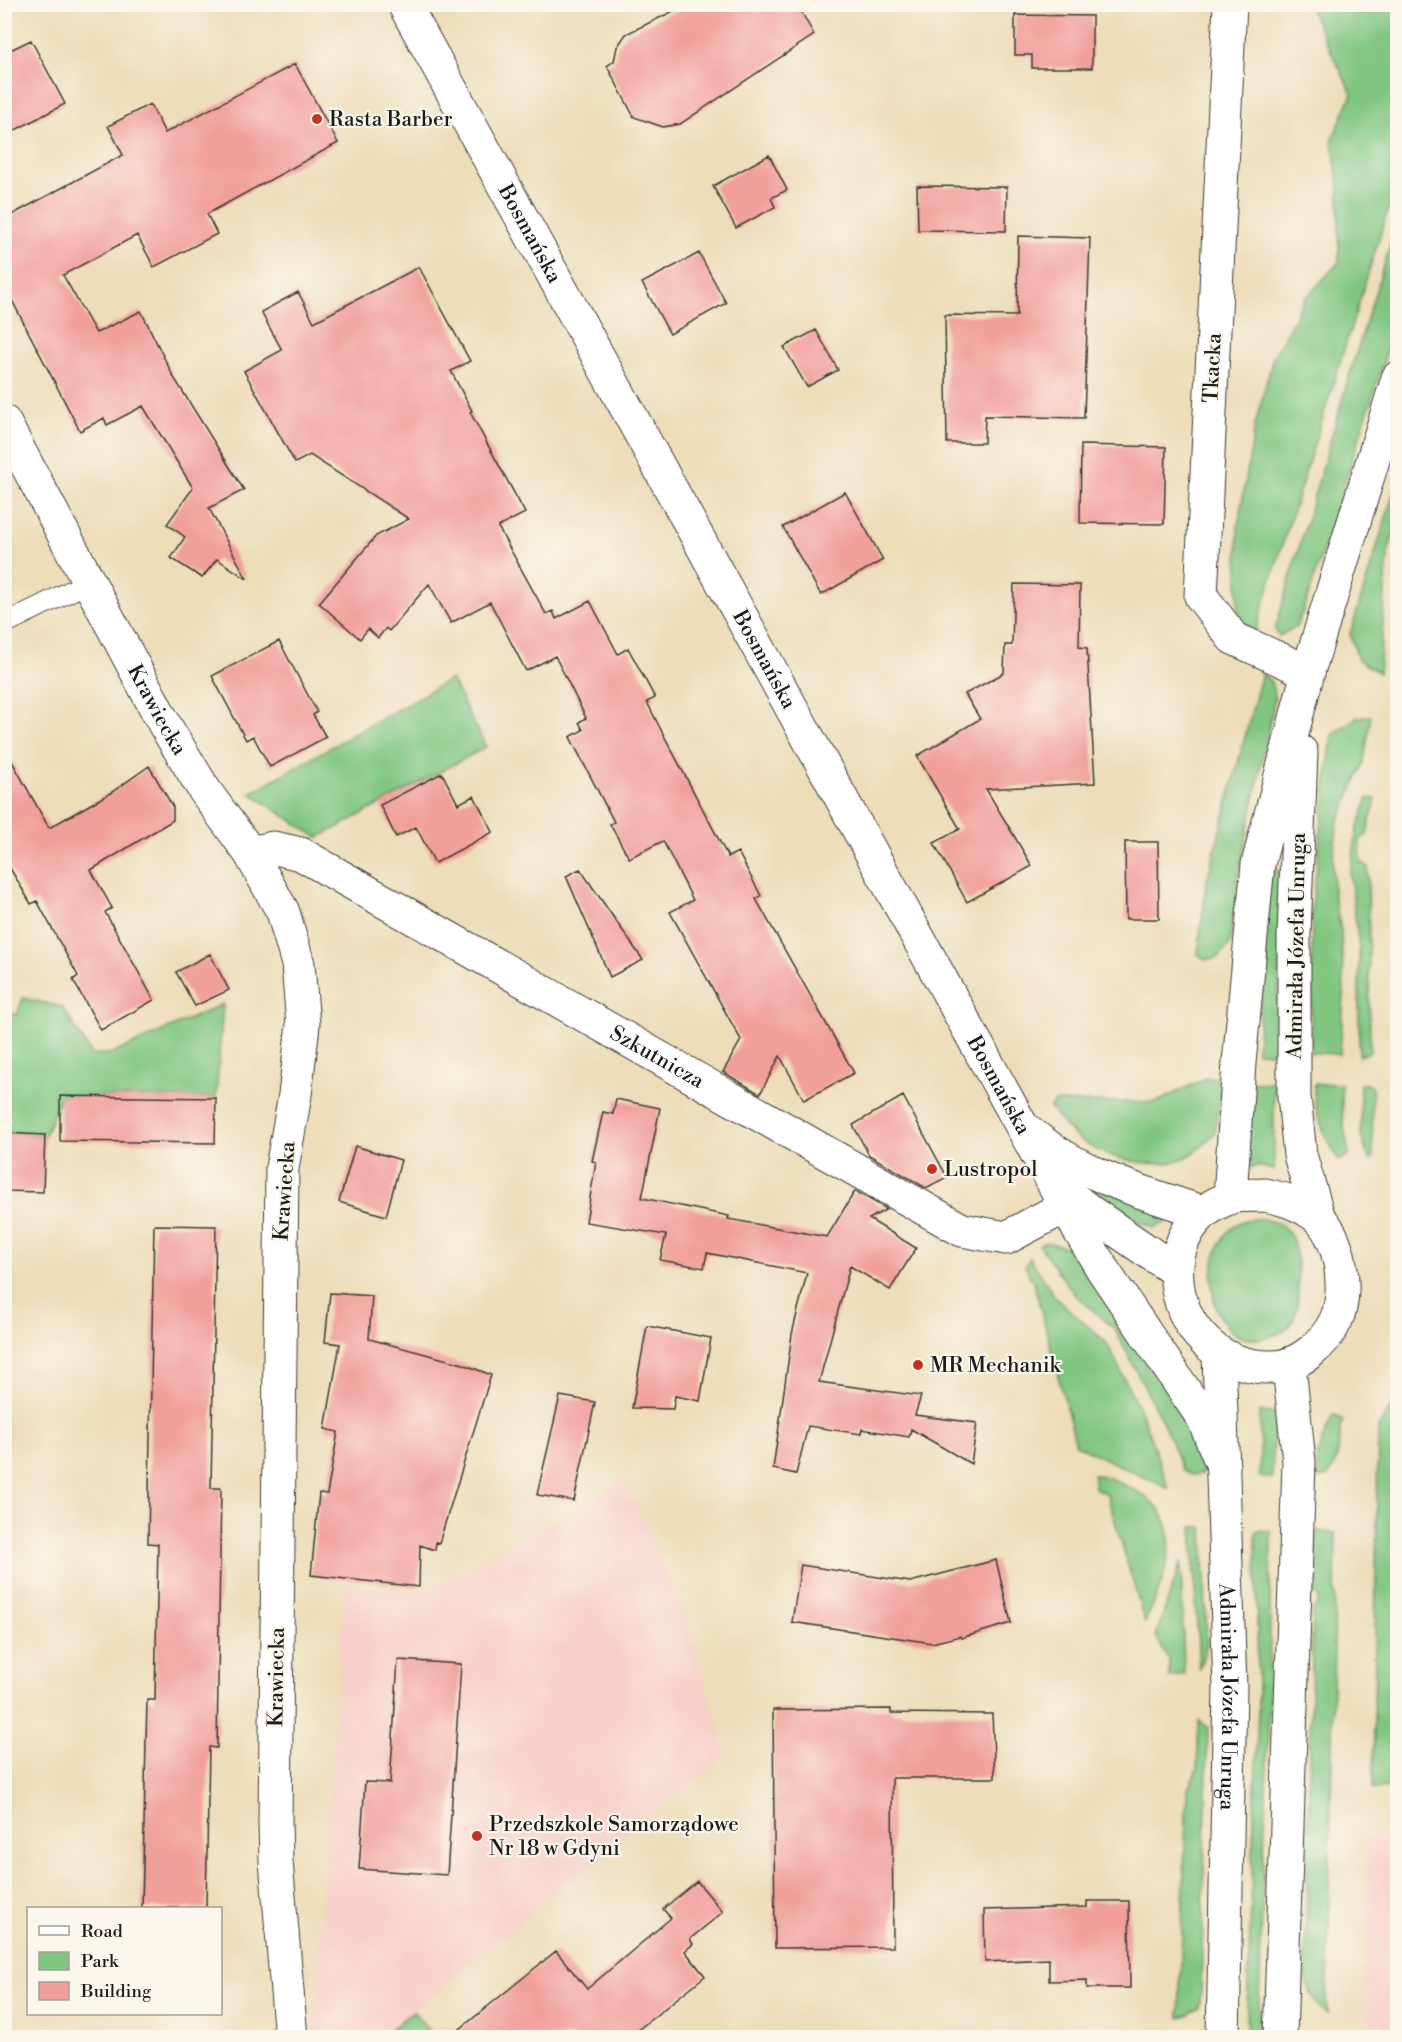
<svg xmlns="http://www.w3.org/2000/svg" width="1402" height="2042" viewBox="0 0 1402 2042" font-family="'Libre Bodoni',serif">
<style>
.built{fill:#f7d0c9}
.green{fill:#80c681;stroke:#4e714e;stroke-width:1.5}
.building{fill:#f19f9a}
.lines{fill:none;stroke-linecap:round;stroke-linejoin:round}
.service-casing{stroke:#3b3934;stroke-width:22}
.minor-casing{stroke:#3b3934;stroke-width:35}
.tertiary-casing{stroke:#3b3934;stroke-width:35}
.service{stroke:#fff;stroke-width:20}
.minor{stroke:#fff;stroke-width:33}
.tertiary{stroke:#fff;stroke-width:33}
.poi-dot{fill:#c8321e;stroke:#fbf7ec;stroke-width:2}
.labels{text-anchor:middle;stroke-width:4.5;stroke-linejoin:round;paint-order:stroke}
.poi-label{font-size:21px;fill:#1c1c1c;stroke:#fbf7ec;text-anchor:start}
.street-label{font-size:21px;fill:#1c1c1c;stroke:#fbf7ec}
</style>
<rect width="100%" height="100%" fill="#fbf7ec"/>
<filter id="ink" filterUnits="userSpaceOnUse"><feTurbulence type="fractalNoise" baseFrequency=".0167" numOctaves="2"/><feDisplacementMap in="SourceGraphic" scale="12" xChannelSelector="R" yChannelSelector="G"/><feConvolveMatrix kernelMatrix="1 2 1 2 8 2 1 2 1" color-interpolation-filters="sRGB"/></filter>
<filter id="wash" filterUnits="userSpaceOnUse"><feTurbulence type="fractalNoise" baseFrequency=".008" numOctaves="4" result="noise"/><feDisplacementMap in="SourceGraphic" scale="24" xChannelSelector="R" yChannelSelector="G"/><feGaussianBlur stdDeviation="1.35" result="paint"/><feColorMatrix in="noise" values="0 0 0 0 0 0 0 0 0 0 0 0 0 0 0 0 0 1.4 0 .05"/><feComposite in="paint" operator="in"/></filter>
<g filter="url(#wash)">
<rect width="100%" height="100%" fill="#edddb9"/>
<!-- built -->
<path class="built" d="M 1397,796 L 1398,796 L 1397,1171 L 1391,797 Z
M 624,1480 L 685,1614 L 727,1754 L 381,2037 L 313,2038 L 344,1586 L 429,1591 Z
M 1397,1836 L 1397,2037 L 1369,2037 L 1364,1993 L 1366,1837 Z"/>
<!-- green -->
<path class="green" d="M 1308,5 L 1397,5 L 1397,182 L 1254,635 L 1238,614 L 1238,526 L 1255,425 L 1273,358 L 1303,301 L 1339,262 L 1339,187 L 1332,140 L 1352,94 Z
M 1397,223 L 1397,320 L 1306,603 L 1296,627 L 1279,636 L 1275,630 L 1350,373 Z
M 1397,482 L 1397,523 L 1388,553 L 1379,673 L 1358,660 L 1350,634 Z
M 1262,673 L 1271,682 L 1275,698 L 1238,878 L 1230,944 L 1217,958 L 1205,960 L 1198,954 L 1206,884 Z
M 451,679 L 486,747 L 318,838 L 250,793 Z
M 1371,716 L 1364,762 L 1338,822 L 1333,857 L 1333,892 L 1341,930 L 1344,993 L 1340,1054 L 1311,1053 L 1312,906 L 1332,735 L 1357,717 Z
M 1368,798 L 1376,799 C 1374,812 1368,822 1367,835 L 1360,839 L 1361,863 L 1364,863 L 1368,867 L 1370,1052 L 1359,1056 L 1359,948 L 1350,874 L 1357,830 Z
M 1277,869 L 1282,874 L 1277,1053 L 1257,1052 L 1269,871 Z
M 23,998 L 62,1007 L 92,1055 L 114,1053 L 223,1004 L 216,1098 L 61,1096 L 45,1135 L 5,1133 L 4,1011 L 17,1015 Z
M 1206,1078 L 1223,1078 L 1215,1133 C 1206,1142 1198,1152 1187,1157 C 1160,1171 1109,1160 1085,1143 C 1070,1134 1060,1121 1050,1107 L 1055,1102 L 1157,1102 Z
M 1274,1082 L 1274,1170 L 1258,1166 L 1245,1169 L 1253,1083 Z
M 1314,1084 L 1341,1084 L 1343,1121 L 1349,1155 L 1339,1161 C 1325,1136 1313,1113 1314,1084 Z
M 1360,1084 L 1367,1084 L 1372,1088 L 1373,1158 L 1369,1160 L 1361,1136 Z
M 1090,1186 L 1164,1209 L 1166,1222 L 1155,1228 L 1131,1219 L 1091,1193 Z
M 1263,1219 C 1272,1221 1281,1223 1287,1230 C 1300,1243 1300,1298 1295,1315 C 1292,1327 1280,1334 1268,1337 C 1208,1355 1196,1257 1233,1227 C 1241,1219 1252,1219 1263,1219 Z
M 1046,1242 L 1073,1249 L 1192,1423 L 1202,1456 L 1202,1474 L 1191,1475 L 1182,1470 L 1165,1427 L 1114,1328 L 1074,1294 L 1039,1245 Z
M 1030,1258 L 1055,1297 L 1107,1343 L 1143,1417 L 1169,1489 L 1076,1445 L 1035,1287 L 1025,1266 Z
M 1397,1397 L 1398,1805 L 1393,1805 L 1393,1788 L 1373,1789 L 1378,1428 Z
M 1260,1412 L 1275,1413 L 1272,1478 L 1260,1477 Z
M 1333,1415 L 1343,1420 C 1337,1439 1342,1460 1327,1477 L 1320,1478 C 1310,1461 1326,1431 1333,1415 Z
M 1093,1475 C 1106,1474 1120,1483 1132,1489 C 1194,1518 1165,1576 1145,1623 L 1107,1494 L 1095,1488 Z
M 1192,1527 L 1203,1527 L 1207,1645 L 1199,1669 Z
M 1264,1530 L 1271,1532 L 1269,1702 L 1258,2037 L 1246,2038 L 1258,1706 L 1256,1531 Z
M 1316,1531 L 1336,1533 L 1327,2014 C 1313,2003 1309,1991 1305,1974 L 1313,1609 L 1317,1606 L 1319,1597 L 1313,1593 Z
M 1181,1561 L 1184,1674 L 1169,1677 L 1169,1661 L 1156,1636 Z
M 1199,1721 L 1208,1727 L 1201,1991 L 1199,2008 L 1188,2015 L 1179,2017 L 1187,1791 L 1197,1769 Z
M 413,2011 L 434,2037 L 381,2037 Z"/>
<g id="blocks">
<!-- building -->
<path class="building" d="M 688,4 L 797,4 L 814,35 L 680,124 L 663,127 L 634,117 L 607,66 L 614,61 L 617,47 L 626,34 Z
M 1015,15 L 1092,16 L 1092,68 L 1032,68 L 1032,55 L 1015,55 Z
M 31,40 L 65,104 L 4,136 L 4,53 Z
M 295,64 L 338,143 L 207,214 L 217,234 L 154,267 L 137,235 L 63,275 L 96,333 L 141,311 L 173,376 L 244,490 L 209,508 L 247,579 L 217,559 L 202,578 L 171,558 L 185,537 L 167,524 L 193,488 L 143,406 L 107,425 L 104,418 L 80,431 L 4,285 L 4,219 L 123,155 L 108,126 L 150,104 L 165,133 Z
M 769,155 L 787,190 L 771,198 L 775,207 L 736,228 L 713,186 Z
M 917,186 L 1007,187 L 1006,231 L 918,230 Z
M 1018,236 L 1090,238 L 1084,418 L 985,416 L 984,443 L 947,443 L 945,315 L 1017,316 Z
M 699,253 L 726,303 L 670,334 L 642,283 Z
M 419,267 L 470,361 L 451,371 L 472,411 L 470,412 L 525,513 L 498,527 L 546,614 L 553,611 L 556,619 L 590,601 L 618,654 L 628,648 L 655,698 L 647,702 L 660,728 L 728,857 L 738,852 L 761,896 L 756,899 L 854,1073 L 804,1100 L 780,1056 L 760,1094 L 723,1072 L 741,1040 L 670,912 L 693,900 L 663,841 L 629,858 L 610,824 L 614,822 L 570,737 L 583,730 L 579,722 L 586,718 L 555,656 L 526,671 L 490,602 L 451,623 L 429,584 L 389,631 L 386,628 L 378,638 L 368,629 L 360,639 L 319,603 L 376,536 L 409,519 L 310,455 L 295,463 L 244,371 L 282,350 L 261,312 L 298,292 L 314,322 Z
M 816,330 L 838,370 L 807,387 L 784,347 Z
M 1081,445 L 1166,447 L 1164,524 L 1080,523 Z
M 845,492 L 883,560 L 821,595 L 783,527 Z
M 1014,584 L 1080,585 L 1079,647 L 1087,648 L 1095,783 L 986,789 L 1032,866 L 967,902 L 934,843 L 960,829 L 917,756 L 980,719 L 965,694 L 1004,673 L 1005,645 L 1012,645 Z
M 279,641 L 317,712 L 313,715 L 326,737 L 270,767 L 253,736 L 246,740 L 212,676 Z
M 4,747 L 49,828 L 112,792 L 149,766 L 173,807 L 173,820 L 91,870 L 112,908 L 105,912 L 154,1000 L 101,1030 L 73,980 L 78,976 L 37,901 L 31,904 L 4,858 Z
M 442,773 L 458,804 L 474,796 L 493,832 L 435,863 L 416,827 L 396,837 L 380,805 Z
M 1125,842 L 1158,842 L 1159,919 L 1126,919 Z
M 580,869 L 643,960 L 610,977 L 566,876 Z
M 210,954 L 229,990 L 195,1006 L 176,972 Z
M 60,1096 L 216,1098 L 215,1143 L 60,1141 Z
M 903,1096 L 947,1177 L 926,1188 L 869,1155 L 853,1125 Z
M 616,1099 L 660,1108 L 642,1198 L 729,1216 L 728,1219 L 827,1237 L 855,1191 L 887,1209 L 869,1219 L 916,1248 L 890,1290 L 850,1266 L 819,1382 L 921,1396 L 915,1415 L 977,1423 L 971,1464 L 911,1429 L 909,1437 L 862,1429 L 861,1434 L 808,1426 L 796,1474 L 773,1469 L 792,1334 L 807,1273 L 707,1253 L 704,1268 L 660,1260 L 666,1235 L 586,1222 L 596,1162 L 592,1161 L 603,1112 L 613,1114 Z
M 4,1133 L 45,1135 L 43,1192 L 4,1191 Z
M 355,1146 L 401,1160 L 386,1216 L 339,1202 Z
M 154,1225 L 216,1226 L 211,1488 L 221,1488 L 217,1748 L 209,1747 L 206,1908 L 142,1908 L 147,1700 L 155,1700 L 158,1544 L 148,1543 Z
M 330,1293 L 372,1296 L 369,1339 L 463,1364 L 491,1375 L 439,1543 L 436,1542 L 435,1550 L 420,1545 L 419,1587 L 311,1575 L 319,1493 L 327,1494 L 338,1432 L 325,1429 L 340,1344 L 325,1342 Z
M 647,1326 L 711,1338 L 700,1401 L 675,1396 L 673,1409 L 632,1408 Z
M 560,1396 L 595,1402 L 574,1501 L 537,1495 Z
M 996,1560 L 1011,1623 L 961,1638 L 960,1636 L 932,1643 L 792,1622 L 801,1565 L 910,1582 Z
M 398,1660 L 461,1664 L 447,1875 L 359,1869 L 365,1782 L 390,1783 Z
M 891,1709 L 891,1713 L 992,1714 L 995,1778 L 892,1778 L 893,1947 L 775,1948 L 773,1710 Z
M 697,1881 L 723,1912 L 690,1939 L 693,1944 L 685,1951 L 705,1976 L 629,2037 L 450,2037 L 556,1951 L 587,1989 L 671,1918 L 663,1909 Z
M 1087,1901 L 1129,1901 L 1130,1988 L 1087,1988 L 1087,1980 L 1049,1981 L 1049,1959 L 985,1962 L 984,1910 L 1087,1907 Z"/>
</g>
</g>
<g filter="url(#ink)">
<use href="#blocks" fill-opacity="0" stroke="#3b3934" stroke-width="1.5"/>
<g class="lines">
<!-- service casing -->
<g class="service-casing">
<path id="service" d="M 4,624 L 89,582"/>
</g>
<!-- minor casing -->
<g class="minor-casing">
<g id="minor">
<path d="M 1230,4 L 1201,596 L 1233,638 L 1308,672"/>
<path id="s1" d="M 4,422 L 166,727 L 205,791 L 250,853 L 283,912 L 298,964 L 303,1025 L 295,1095 L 282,1168 L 275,1822 L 276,1861 L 291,2038"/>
<path id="s2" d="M 250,853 L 274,848 L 301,854 L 962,1230 L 1006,1238 L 1066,1206"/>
</g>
</g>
<!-- tertiary casing -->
<g class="tertiary-casing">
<g id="tertiary">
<path id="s3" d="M 404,4 L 1079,1230 L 1103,1270 L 1203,1418 L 1223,1466"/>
<path d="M 1301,752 L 1294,935 L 1294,1096 L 1300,1155 L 1318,1216"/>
<path d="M 1028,1131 C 1076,1173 1143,1193 1202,1212"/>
<path d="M 1063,1190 L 1089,1211 L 1176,1271"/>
<path d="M 1265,1195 C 1284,1199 1299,1203 1315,1215 C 1341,1234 1349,1292 1336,1320 C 1325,1344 1299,1366 1274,1367 C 1171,1370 1140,1231 1229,1198 C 1239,1194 1254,1196 1265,1195 Z"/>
<path d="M 1230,1197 L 1239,1063 L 1258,864 L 1308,672 L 1398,378"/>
<path id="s4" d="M 1219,1355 L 1230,1688 L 1223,2038"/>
<path d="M 1280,2038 L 1299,1462 L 1289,1366"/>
</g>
</g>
<!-- service -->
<use href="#service" class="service"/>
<!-- minor -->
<use href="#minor" class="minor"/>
<!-- tertiary -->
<use href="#tertiary" class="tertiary"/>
</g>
</g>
<!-- markers -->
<g class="poi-dot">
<circle cx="317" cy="119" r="6"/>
<circle cx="932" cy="1169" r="6"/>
<circle cx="918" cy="1365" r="6"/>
<circle cx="477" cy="1836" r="6"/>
</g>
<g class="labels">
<!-- poi labels -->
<g class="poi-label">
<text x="329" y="126">Rasta Barber</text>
<text x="944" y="1176">Lustropol</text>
<text x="930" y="1372">MR Mechanik</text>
<text x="489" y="1831">Przedszkole Samorządowe<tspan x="489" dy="24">Nr 18 w Gdyni</tspan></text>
</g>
<!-- street labels -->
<g class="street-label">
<text dy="7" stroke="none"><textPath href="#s3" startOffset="262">Bosmańska</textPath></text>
<text transform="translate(1212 368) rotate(-87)" y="7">Tkacka</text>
<text dy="7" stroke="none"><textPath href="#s3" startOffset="748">Bosmańska</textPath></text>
<text dy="7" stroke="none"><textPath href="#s1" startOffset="326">Krawiecka</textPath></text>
<text transform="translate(1296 946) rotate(-89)" y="7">Admirała Józefa Unruga</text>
<text dy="7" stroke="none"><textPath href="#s2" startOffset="462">Szkutnicza</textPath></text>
<text dy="7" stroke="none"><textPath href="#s3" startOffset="1234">Bosmańska</textPath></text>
<text transform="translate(284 1191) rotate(-86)" y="7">Krawiecka</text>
<text transform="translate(276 1677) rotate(-89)" y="7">Krawiecka</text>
<text dy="7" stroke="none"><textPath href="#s4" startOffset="342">Admirała Józefa Unruga</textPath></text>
</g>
</g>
<!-- margin -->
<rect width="1402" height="2042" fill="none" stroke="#fbf7ec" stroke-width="24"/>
<!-- legend -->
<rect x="27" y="1907" width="195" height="108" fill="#fbf7ec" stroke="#a29f99" stroke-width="1.5"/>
<rect x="39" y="1926" width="30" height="9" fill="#ffffff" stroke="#a29f99" stroke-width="1.5"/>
<text x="81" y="1937" font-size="18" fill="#1c1c1c">Road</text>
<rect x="39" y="1952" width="30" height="18" fill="#80c681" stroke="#a29f99" stroke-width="1.5"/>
<text x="81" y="1967" font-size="18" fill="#1c1c1c">Park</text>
<rect x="39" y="1982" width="30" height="18" fill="#f19f9a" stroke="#a29f99" stroke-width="1.5"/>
<text x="81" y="1997" font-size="18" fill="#1c1c1c">Building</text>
</svg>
